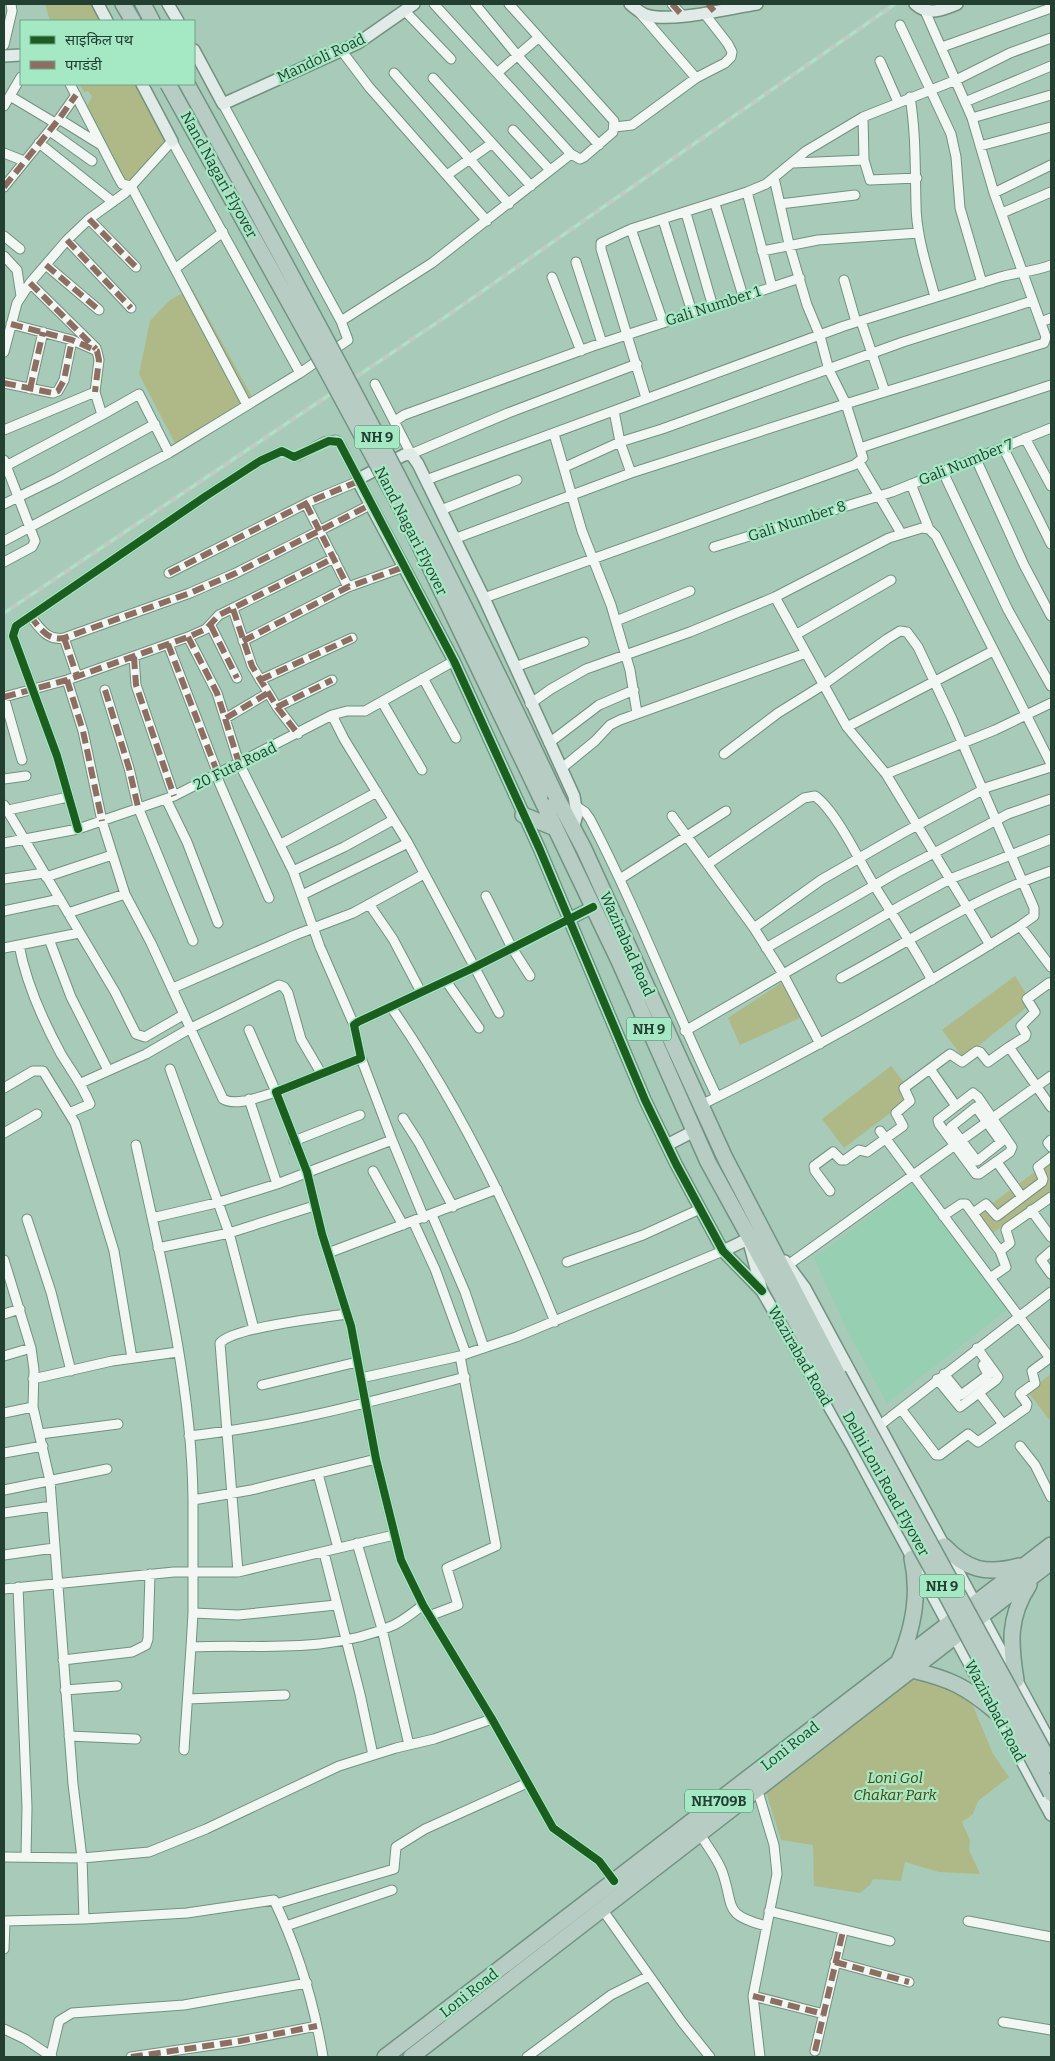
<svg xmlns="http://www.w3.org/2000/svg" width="1055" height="2061" viewBox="0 0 1055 2061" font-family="Bitter,'Noto Sans Devanagari',serif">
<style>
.built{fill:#96cfb1}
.green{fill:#afb987}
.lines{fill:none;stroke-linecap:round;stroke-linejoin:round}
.street-casing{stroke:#739081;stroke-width:11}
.secondary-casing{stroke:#739081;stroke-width:14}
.highway-casing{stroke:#719383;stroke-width:18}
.street{stroke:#f2f7f4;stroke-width:9}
.secondary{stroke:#e0eae6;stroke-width:11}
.highway{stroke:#b7ccc3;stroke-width:15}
.rail-casing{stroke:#bfcac4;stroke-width:4.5}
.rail{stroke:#a5e8c4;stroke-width:2.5;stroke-dasharray:8;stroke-linecap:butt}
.highway-bridge-casing{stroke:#719383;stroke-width:18;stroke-linecap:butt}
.highway-bridge{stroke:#b7ccc3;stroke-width:15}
.quiet{stroke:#8d6e63;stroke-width:6;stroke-dasharray:12 6;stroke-linecap:butt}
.cycleway-casing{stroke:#a5e8c4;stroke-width:11}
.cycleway{stroke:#1b5e20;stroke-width:8}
.labels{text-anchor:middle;stroke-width:4.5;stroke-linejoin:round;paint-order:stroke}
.shield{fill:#a5e8c4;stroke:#4a725d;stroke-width:1}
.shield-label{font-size:14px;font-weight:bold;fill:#233f31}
.street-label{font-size:15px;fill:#233f31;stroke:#a5e8c4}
.park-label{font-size:15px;font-style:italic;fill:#4b430b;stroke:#a5e8c4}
</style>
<rect width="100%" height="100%" fill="#a7cbb8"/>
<!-- built -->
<path class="built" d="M 917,1181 L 1008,1309 L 887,1403 L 849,1334 L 814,1258 Z"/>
<!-- green -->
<path class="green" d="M 45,4 L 91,4 L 100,21 L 50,21 Z
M 79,84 L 135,84 L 169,141 L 131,183 L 122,181 L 86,108 L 92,97 L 88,91 L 84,92 Z
M 192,288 L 255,402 L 179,451 L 139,374 L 150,321 L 170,300 Z
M 1015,976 L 1032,1003 L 963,1058 L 942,1030 Z
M 781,983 L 802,1017 L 740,1045 L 728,1018 Z
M 891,1066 L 914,1095 L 844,1148 L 822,1119 Z
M 1051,1160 L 1051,1191 L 986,1238 L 969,1214 L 987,1207 Z
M 1051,1374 L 1051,1422 L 1028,1392 Z
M 912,1676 L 960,1691 L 971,1701 L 993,1754 L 1009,1777 L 978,1801 L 973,1814 L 962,1822 L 970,1840 L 969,1850 L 980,1874 L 939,1872 L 905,1862 L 901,1881 L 873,1879 L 870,1885 L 860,1893 L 814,1886 L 813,1845 L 781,1840 L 766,1792 Z"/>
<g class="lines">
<!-- street casing -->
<g class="street-casing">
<path id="street" d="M 475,4 L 517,55 L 599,145
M 509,4 L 614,121 L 613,132 L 584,157 L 580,159 L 571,154
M 672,4 L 682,15
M 405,11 L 451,59
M 639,12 L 696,78
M 900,25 L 951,134 L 956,157 L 960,208 L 982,283
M 4,45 L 12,11 L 11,4
M 942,47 L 1051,8
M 341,50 L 369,87 L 487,221
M 880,61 L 898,102
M 394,73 L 509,204
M 497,73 L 538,38
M 433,78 L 531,186
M 70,84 L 118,177 L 122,184 L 131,186
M 10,96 L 55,123
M 910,97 C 916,133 915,167 916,204 C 916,235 927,267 935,297
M 965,102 L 1051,66
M 4,106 L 21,77
M 863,117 L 864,160 L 870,180 L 917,178
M 972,118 L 1051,95
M 59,119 L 101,145
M 615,127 L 632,125 L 696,78 L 725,63 L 731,57 L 732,52 L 728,44 L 704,13
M 513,130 L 550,170
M 50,131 L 92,161
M 39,143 L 113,202
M 980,146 L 1051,127
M 4,153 L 24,161
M 793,163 L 864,160
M 447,175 L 491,144
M 131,186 L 247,405
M 4,187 L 59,119 L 76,95
M 747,192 L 772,287
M 994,193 L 1051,165
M 715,204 L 743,296
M 780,204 L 855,195
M 686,213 L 713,307
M 1002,213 L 1051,192
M 89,219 L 136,267
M 663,220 L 692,312
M 631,229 L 663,322
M 4,236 L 20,249
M 67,240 L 131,308
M 762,251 L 818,240 L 919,233
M 4,256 L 17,270 L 21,296
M 576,262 L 602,343
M 46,265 L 99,310
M 176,268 L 223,232
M 552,277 L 581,351
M 844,280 L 856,322
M 30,283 L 96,348
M 341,321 L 432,263 L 571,154 L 434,4
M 861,321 L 885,392
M 1041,322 L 1051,318
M 4,352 L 17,303 L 30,283 L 67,240 L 89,219 L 125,193 L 172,141 L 300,373
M 4,383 L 53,393 L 58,391 L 64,380 L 72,340
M 375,384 L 411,454 L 508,413 L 637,364
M 30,389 L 43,332
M 646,398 L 601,249 L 601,243 L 631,229 L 747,192 L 766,184 L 806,151 L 863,117 L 956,80 L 1010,53 L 1051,38
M 614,411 L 620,442 L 631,473
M 395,421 L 404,415 L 593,346 L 800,278
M 4,430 L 95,392
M 554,434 L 582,531 L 611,605 L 630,670 L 637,713
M 1025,438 L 1051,486
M 1003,447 L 1051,544
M 860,448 L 1051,385
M 169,453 L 300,373 L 348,340 L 341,321 L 223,104
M 976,459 L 1024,565 L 1051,616
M 4,460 L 35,541 L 32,547 L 4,562
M 859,462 L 901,533
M 4,467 L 102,415
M 565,467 L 620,442 L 662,429 L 903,342 L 1032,301
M 943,472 L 1008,610 L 1051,686
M 426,480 L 844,326 L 1000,277 C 1018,272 1034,272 1051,265
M 911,484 L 929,529
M 4,504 L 57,478 L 155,424
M 306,504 L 348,587
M 441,510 L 517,480
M 454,539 L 631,473 L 839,406 L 1044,343 L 1046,337 L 994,193 L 972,118 L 925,11
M 4,541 L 169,453 L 139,394 L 102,415 L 95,392 L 99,360 L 97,351 L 72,340 L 11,324
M 714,547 L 892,492 L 1051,428
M 775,597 L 847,727 L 886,774 L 995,730 L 1051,703
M 484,598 L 854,465 L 863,458 L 846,404 L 829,370 L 820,336 L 807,305 L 789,244 L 774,178
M 233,609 L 252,666 L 277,707 L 298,734
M 30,616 C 40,628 47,641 64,638 L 190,593 L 236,573 L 370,505
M 616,621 L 690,591
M 211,626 L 237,678
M 797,634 L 891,580
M 188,637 L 217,693 L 239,763 L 293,871 L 320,947 L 354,1025
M 64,638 L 77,676
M 243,641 L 348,587 L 404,567
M 168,644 L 218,774
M 134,657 L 136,685 L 174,796
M 515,667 L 584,642
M 423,678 L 456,738
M 67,680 L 83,731 L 102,821 L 125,894 L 151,943 L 223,1099 C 236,1107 262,1096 276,1092 L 249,1030
M 260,680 L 352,638
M 105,690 L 129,768 L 138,807 L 193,941
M 4,697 L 67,680 L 188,637 L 206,629 L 219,615 L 334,558
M 4,697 L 22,760
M 382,702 L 422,770
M 530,704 L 551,689 L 586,669 L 690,632 L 775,597 L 889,538 L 922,528 L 929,529 L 936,536 L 1051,764
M 277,707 L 332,680
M 332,715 L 344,739 L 408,843 L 499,1013
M 226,718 L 268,693
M 847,727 L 993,651
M 549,743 L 599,705 L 634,690
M 724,754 L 778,713 L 823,685 L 887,639 L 900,631 L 907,632 L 918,647 L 952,719 L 1034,908 L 1034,916 L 1020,926
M 562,768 L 595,741 L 610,725 L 620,720 L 806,653
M 886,774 L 990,945
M 216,775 L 269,898
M 4,779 L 26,776
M 166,799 L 187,842 L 218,923
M 4,805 L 115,992 L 136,1034 L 145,1037 L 183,1015
M 576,806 L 585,812 L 590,819 C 637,909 673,1005 717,1097
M 4,811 L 68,797
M 672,816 L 754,928 L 783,974 L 820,1044
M 78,829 L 57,756 L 13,636 L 16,626 L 206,496 L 260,461 L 282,451 L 294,457 L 298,456 L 324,442 L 336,440 L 341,445 L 359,481 L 311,501 L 169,573
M 4,843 L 78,829 L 174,796 L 332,715 L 347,711 L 365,711 L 454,661
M 281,844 L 377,792
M 708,864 L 804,798 L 815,796 C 836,811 860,862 874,885 C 894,917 914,947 932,980
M 293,871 L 344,847 L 393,820
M 46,877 L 112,855
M 4,879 L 44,873
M 620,879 L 726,811
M 302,895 L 408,843
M 486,896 L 512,948 L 530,976
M 369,904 L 393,939 L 421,992
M 4,911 L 60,899
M 68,913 L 125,894
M 569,919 L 473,968 L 358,1022 L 354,1025 L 361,1058 L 276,1092 L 307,1172 L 322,1234 L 351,1326 L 376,1459 L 401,1560 L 423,1605 L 492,1719 L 553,1828 L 599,1861 L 614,1881
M 754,928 L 821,880 L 901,834 L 988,787 L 1051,767
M 49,939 L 71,997 L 108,1070
M 19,945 C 26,983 42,1019 61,1054 C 72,1072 82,1084 90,1104 L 69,1113
M 4,948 L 79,933
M 766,948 L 896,873 L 1008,814 L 1051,799
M 841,978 C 910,941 977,896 1051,871
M 446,981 L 479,1028
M 173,988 L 295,935 L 353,913 L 424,874
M 391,1007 C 459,1105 511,1212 555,1322
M 685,1031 L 904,904 L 950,879 L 1051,839
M 1009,1047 L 1025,1037 L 1026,1034 L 1021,1026 L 1035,1012 L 1027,999 L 1049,983 L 1051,985
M 361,1058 L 392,1140 L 424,1218
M 170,1069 L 229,1233 L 254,1329
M 930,1069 L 956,1106
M 81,1083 L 146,1054 L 189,1029 L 279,985 L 284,987 L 288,993 L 301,1039 L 321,1073
M 4,1088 L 33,1071 L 43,1071 L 75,1123 L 114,1251 L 132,1358
M 973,1093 L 978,1097 L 1012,1147 L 1010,1152 L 979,1174 L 976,1174 L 939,1124 L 938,1120 Z
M 249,1099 L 277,1184
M 701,1105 C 811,1051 916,991 1020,926 L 1051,967
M 976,1107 L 1001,1142 L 977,1161 L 951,1127 Z
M 403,1118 L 419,1143 L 453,1207
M 880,1131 L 1050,1358
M 4,1133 L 37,1114
M 1051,1140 L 1048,1143 L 1051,1147
M 294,1141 L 360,1115
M 136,1145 C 161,1259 192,1383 193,1500 L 251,1490 L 376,1459
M 997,1162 L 1022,1197
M 373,1171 L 403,1225
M 830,1191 L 815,1171 L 814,1166 L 833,1152 L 841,1160 L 845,1160 L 859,1150 L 867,1152 L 903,1126 L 896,1113 L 910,1101 L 904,1088 L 950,1054 L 962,1062 L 977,1051 L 980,1052 L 988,1062 L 1009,1047 L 1051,1107
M 1031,1210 L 1051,1237
M 973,1213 L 986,1204 L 997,1216 L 1042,1182 L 1043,1179 L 1038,1167 L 1051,1157
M 432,1215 L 465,1292 L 484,1348
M 943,1216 L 961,1204 L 966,1204 L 1000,1251
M 152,1218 L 216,1203 L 277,1184 L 392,1140
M 27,1219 L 51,1292 L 71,1371
M 413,1221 L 435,1269 L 466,1354
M 158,1248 L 229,1233 L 314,1206
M 1051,1251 L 1041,1260 L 1051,1274
M 328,1253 L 497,1189
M 4,1260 L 31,1348 L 34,1370 L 33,1407 L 50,1481 L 73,1784 L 82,1858 L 84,1919 L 4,1921
M 567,1262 L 643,1235 L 700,1209
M 788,1265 L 1051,1076
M 990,1278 L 1006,1267 L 1000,1251 L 1010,1243 L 1006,1230 L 1007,1228 L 1051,1197
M 4,1314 L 20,1309
M 4,1356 L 31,1348
M 944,1374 L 961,1395 L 988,1375 L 983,1365
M 361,1378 L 460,1356 L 516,1337 L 723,1251
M 33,1379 L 112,1361 L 178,1352
M 937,1379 L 960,1407 L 996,1380 L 998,1377 L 977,1348
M 262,1385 L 357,1362
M 979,1393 L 1003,1424
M 901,1409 L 936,1455 L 940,1455 L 968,1434 L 978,1442 L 1026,1408 L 1027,1404 L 1020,1394 L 1035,1383 L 1032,1371 L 1051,1357
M 4,1413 L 33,1407
M 879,1426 L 1051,1292
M 40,1434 L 118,1424
M 189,1436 C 283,1426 374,1401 465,1377
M 1020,1446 L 1035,1465 L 1051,1497
M 4,1453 L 43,1446
M 318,1474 L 338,1548
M 4,1490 L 107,1469
M 193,1500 L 193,1613 L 238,1615 L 336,1605
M 4,1513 L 52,1506
M 357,1543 L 382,1629 L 409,1745
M 324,1553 L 360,1694 L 373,1755
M 4,1555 L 54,1548
M 238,1572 L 220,1343 C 235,1327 321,1318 346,1314
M 18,1587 L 27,1807 L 26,1857
M 4,1589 L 174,1572 L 238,1572 L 394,1535
M 429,1616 L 458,1605 L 447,1568 L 496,1546 L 460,1356
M 191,1647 L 193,1613
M 63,1660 L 132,1652 L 146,1645 L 148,1639 L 150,1574
M 65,1690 L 117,1686
M 188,1699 L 285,1695
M 69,1736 L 136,1739
M 184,1750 L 191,1647 C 259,1644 330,1654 394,1625 C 404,1620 414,1612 423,1605
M 756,1785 L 774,1845 L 777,1874 L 753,1996 L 760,2057
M 700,1834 C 707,1846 717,1858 722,1871 C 735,1908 722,1914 766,1926
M 4,1857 L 82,1858 L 149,1852 L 206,1829 L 339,1766 L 396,1748 L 434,1739 L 492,1719
M 276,1904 L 394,1869 L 396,1847 L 425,1829 L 527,1783
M 602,1909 L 682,2022 L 710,2057
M 769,1911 L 890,1941
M 84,1919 L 187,1913 L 274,1900 C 298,1950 314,2003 323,2057
M 968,1921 L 1051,1937
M 286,1926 L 392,1890
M 4,1949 L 5,1921
M 835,1962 L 909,1982
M 753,1996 L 824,2014
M 1003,2022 L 1051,2030
M 4,2029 L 25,2039 L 52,2057
M 815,2051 L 843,1931
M 51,2055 L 59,2021 L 72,2013 L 184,2005 L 307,1983
M 131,2057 L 240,2041 L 317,2026
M 527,2057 L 611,1995 L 649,1976"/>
</g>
<!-- secondary casing -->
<g class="secondary-casing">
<path id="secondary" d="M 98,4 L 107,21
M 168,4 L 178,21
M 630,4 C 635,8 640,13 646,15 C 670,23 730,8 757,4
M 915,4 C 928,16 943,10 957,4
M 194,50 L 223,104 L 358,43 L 414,4
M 4,56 L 21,55
M 142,84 L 172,141
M 573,828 L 577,815 L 574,796 L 484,598 L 418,464 L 411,454 L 404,455 L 362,477 L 359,481 L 360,485 L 454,661 L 540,850 L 645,1100 L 676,1164 L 723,1251 L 762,1291
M 569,919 L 593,907
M 667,1145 L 694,1131
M 750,1246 L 762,1291 L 851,1444 L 1051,1815
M 723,1251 L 748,1239
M 785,1261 L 805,1288 L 1051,1744"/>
</g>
<!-- highway casing -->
<g class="highway-casing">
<path id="highway" d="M 123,4 L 133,21
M 143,4 L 152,21
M 540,796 L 619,961 L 708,1162 L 829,1382
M 556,796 L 584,849 L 725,1158 L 838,1375
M 523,815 L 555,828
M 944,1546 C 967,1570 986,1575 1019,1566
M 899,1661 C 914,1627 920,1594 912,1558
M 912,1670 C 950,1679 965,1686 995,1711
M 1016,1680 C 1010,1644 1008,1617 1029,1585
M 385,2057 L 1051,1545
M 411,2057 L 1051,1562"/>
</g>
<!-- street -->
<use href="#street" class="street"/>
<!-- secondary -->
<use href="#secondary" class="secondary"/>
<!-- highway -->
<use href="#highway" class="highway"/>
<!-- rail casing -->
<g class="rail-casing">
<path id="rail" d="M 4,613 L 438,322 L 895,4"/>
</g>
<!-- rail -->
<use href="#rail" class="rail"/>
<!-- highway-bridge casing -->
<g class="highway-bridge-casing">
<path id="highway-bridge" d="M 168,84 L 325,367 L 407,519 L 540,796
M 187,84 C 316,318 443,554 556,796
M 838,1375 L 1051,1765
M 829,1382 L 948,1598 L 1051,1793"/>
</g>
<!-- highway-bridge -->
<use href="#highway-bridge" class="highway-bridge"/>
<!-- quiet -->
<path class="quiet" d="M 672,4 L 682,15
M 708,4 L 714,11
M 4,187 L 59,119 L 76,95
M 89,219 L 136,267
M 67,240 L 131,308
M 46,265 L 99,310
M 30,283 L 96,349
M 11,324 L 72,340 L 97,351 L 99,360 L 95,392
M 4,383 L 53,393 L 58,391 L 64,380 L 72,340
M 30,389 L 43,332
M 306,504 L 348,587
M 169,573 L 311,501 L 359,481
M 233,609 L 252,666 L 277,707 L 298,734
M 30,616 C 40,628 47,641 64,638 L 190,593 L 236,573 L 370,505
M 211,626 L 237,678
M 188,637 L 217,693 L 239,763
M 64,638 L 77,676
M 243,641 L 348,587 L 404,567
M 168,644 L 218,774
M 134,657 L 136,685 L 174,796
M 67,680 L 83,731 L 102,821
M 260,680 L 352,638
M 105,690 L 129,768 L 138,807
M 4,697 L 67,680 L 188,637 L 206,629 L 219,615 L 334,558
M 277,707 L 332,680
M 226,718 L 268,693
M 835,1962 L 909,1982
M 753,1996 L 824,2014
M 815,2051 L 843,1931
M 131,2057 L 240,2041 L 317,2026"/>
<!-- cycleway casing -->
<g class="cycleway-casing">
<path id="cycleway" d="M 78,829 L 57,756 L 13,636 L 16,626 L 206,496 L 260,461 L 282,451 L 294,457 L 329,441 L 339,442 L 454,661 L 540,850 L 645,1100 L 676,1164 L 723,1251 L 762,1291
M 593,907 L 473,968 L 358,1022 L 354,1025 L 361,1058 L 276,1092 L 307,1172 L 322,1234 L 351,1326 L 376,1459 L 401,1560 L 423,1605 L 492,1719 L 553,1828 L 599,1861 L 614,1881"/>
</g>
<!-- cycleway -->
<use href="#cycleway" class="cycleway"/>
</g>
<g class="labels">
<!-- shield labels -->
<g class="shield">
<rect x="354.5" y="425.5" width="45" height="23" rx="4"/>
<rect x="626.5" y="1017.5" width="45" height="23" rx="4"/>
<rect x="919.5" y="1574.5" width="45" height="23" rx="4"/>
<rect x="685" y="1789.5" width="68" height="23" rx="4"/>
</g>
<g class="shield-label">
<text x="377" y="442">NH 9</text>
<text x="649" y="1034">NH 9</text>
<text x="942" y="1591">NH 9</text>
<text x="719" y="1806">NH709B</text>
</g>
<!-- street labels -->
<g class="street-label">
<text transform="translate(321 58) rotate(-25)" y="5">Mandoli Road</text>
<text transform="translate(219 175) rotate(61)" y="5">Nand Nagari Flyover</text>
<text transform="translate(713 306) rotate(-18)" y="5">Gali Number 1</text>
<text transform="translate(966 462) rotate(-22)" y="5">Gali Number 7</text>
<text transform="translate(797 521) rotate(-18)" y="5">Gali Number 8</text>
<text transform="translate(411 531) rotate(63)" y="5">Nand Nagari Flyover</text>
<text transform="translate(235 766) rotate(-26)" y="5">20 Futa Road</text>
<text transform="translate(627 944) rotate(66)" y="5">Wazirabad Road</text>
<text transform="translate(800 1356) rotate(60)" y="5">Wazirabad Road</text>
<text transform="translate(886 1484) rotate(61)" y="5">Delhi Loni Road Flyover</text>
<text transform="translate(995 1711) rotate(62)" y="5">Wazirabad Road</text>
<text transform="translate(790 1746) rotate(-38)" y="5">Loni Road</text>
<text transform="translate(469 1993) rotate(-38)" y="5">Loni Road</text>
</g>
<!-- park labels -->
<g class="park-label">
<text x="895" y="1783">Loni Gol<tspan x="895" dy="17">Chakar Park</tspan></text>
</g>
</g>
<!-- border -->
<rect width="1055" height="2061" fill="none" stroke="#233f31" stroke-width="10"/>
<!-- legend -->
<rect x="20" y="20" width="175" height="65" fill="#a5e8c4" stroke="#71a489"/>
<rect x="30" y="36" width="25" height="8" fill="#1b5e20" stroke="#71a489"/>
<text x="65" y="45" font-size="15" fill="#233f31">साइकिल पथ</text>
<rect x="30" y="61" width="25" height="8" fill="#8d6e63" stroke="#71a489"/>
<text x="65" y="70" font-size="15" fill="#233f31">पगडंडी</text>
</svg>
